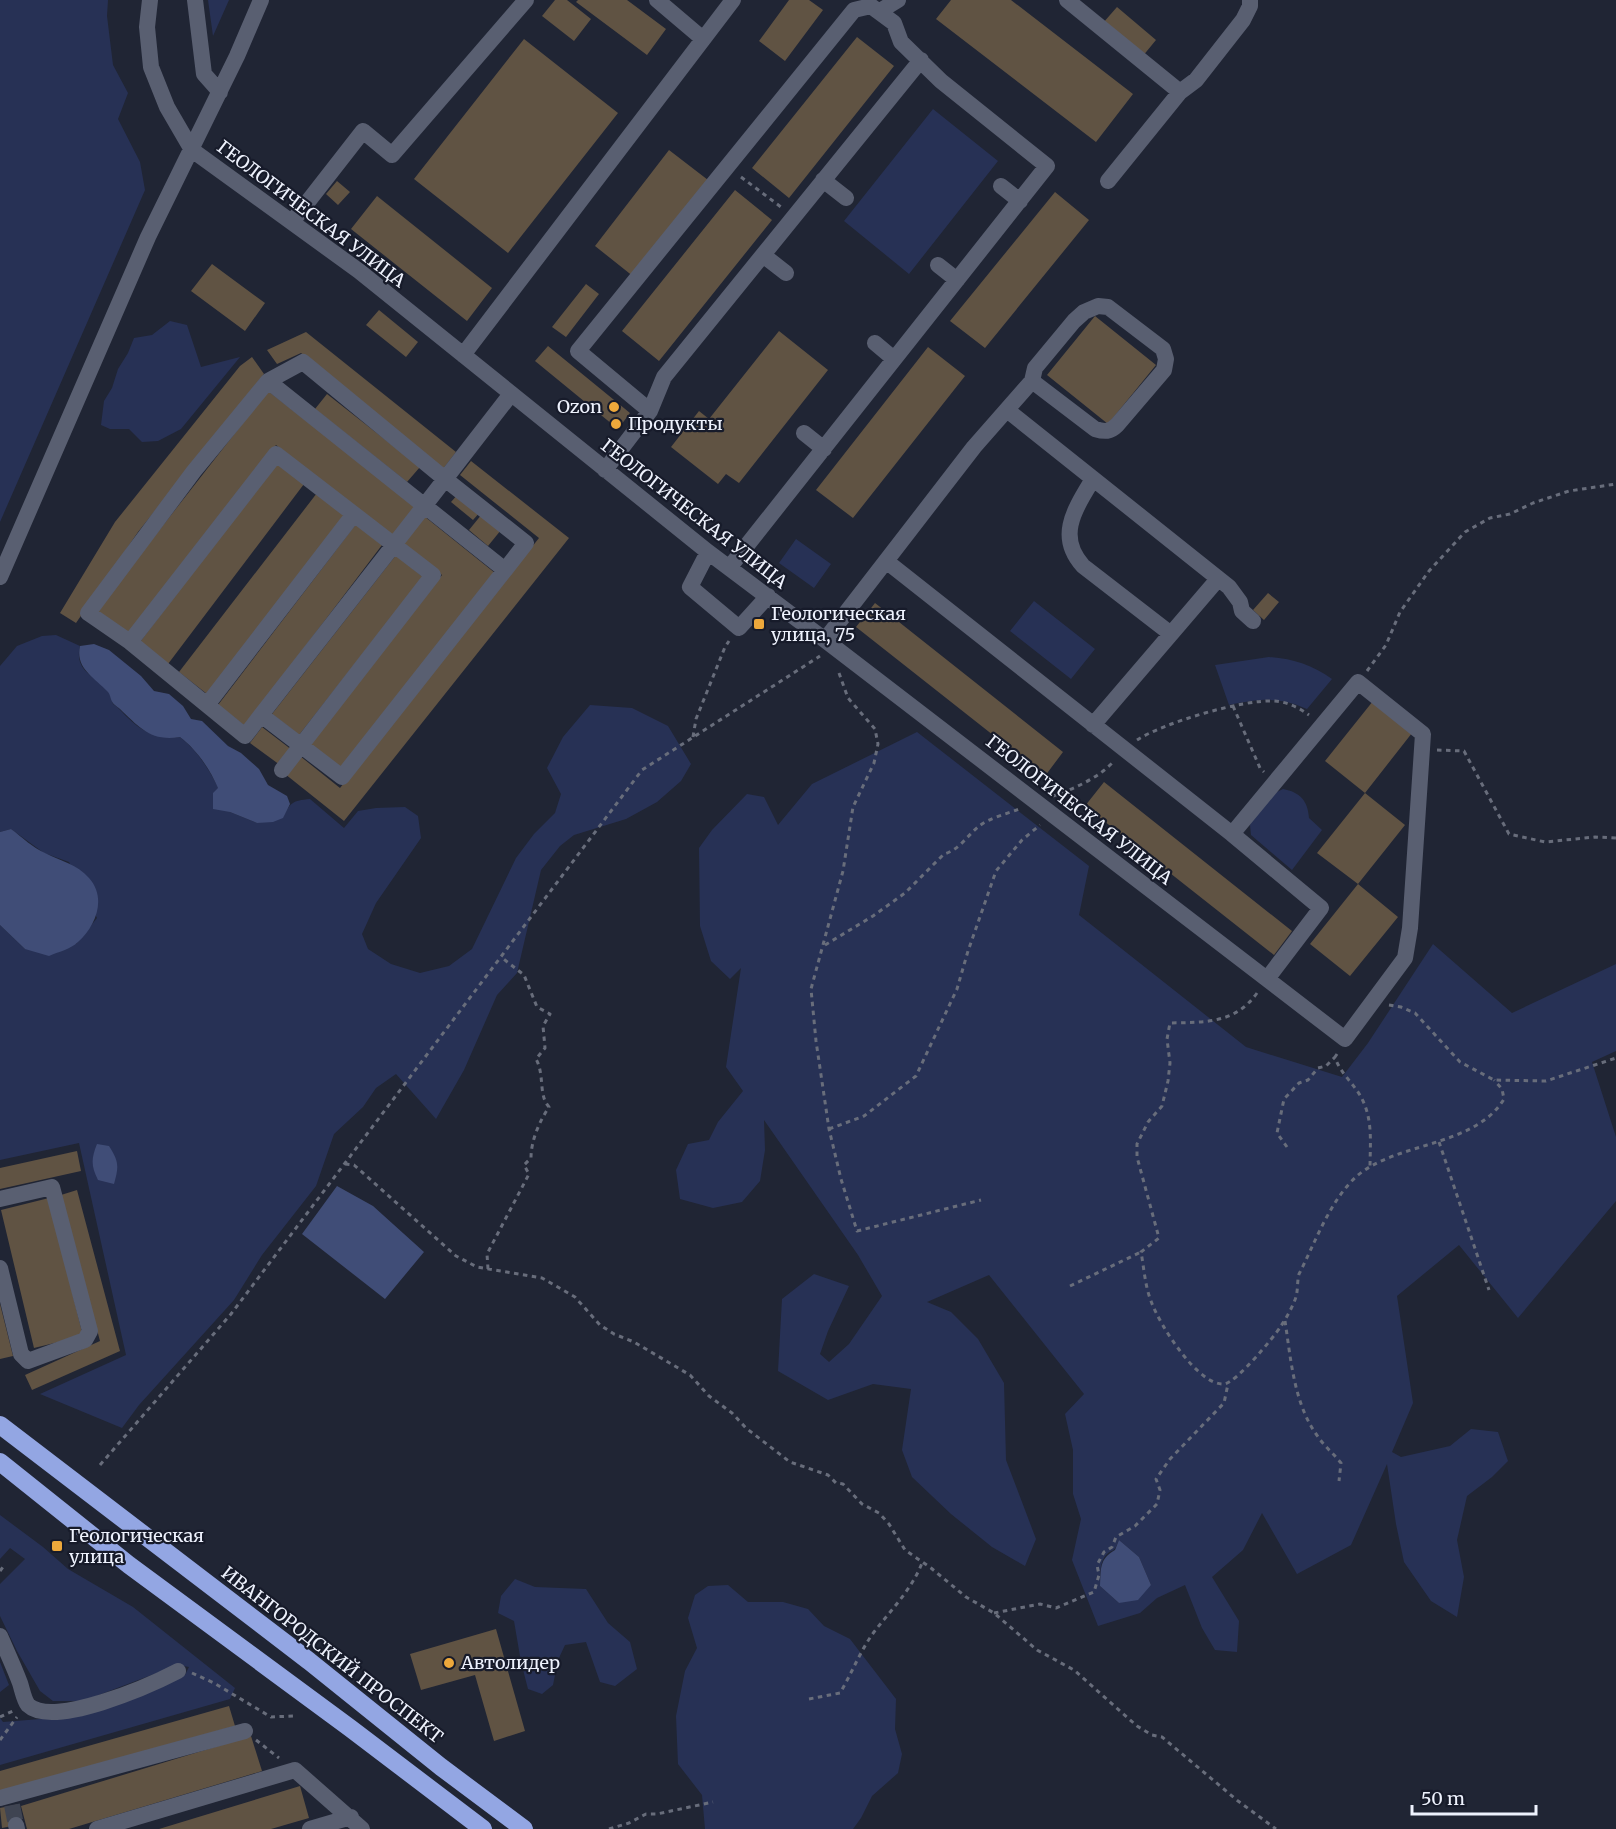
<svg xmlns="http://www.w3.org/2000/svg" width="1616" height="1829" viewBox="0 0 1616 1829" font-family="Merriweather,serif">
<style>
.green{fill:#273155;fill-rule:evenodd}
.water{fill:#404d77}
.building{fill:#605343}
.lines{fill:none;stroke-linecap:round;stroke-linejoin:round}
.minor-tunnel{stroke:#3f4452;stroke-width:16;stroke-dasharray:16 8;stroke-linecap:butt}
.path{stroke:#686d7b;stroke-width:3;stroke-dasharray:4.5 4.5;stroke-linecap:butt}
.minor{stroke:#595f71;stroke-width:16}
.highway{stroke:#93a6e3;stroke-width:18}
.poi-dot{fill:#eda83b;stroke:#171b2a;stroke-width:2}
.labels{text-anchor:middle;stroke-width:4.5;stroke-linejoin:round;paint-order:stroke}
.street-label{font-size:18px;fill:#eef2fd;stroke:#171b2a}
.poi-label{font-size:18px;fill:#eef2fd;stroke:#171b2a;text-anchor:start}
</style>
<rect width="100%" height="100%" fill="#202534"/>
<!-- green -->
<path class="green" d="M 0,0 L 108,0 L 107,16 L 113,65 L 128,93 L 118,119 L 140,162 L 145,190 L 0,522 Z
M 208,0 L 229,0 L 213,36 Z
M 933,109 L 998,161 L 909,274 L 844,221 Z
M 170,321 L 187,325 L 201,367 L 240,357 L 181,429 L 158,441 L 142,442 L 129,429 L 110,429 L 101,425 L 104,401 L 112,388 L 118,369 L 128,353 L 134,338 L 152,335 Z
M 796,539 L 831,564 L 814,588 L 779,563 Z
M 1034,601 L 1095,649 L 1071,679 L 1010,631 Z
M 56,635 L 80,646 C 73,675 101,676 110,695 C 112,698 112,701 113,704 C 119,708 122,712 127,717 C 142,732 159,740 180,737 C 204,756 217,784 230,812 L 257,823 L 283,817 C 291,802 292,801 310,799 L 344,828 L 358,811 L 376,808 L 405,807 L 418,816 L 421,838 L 376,903 L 362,934 L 368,949 L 391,964 L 420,973 L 449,966 L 472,949 L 516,858 L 534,834 L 555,813 L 561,794 L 547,768 L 563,737 L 590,705 L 632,708 L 668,726 L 691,764 L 681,781 L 657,802 L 626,819 L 574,835 L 560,846 L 541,870 L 517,973 L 497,995 L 464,1070 L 436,1119 L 396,1074 L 376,1088 L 363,1107 L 334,1134 L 316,1186 L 262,1255 L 234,1300 L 139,1405 L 122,1428 L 40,1394 L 126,1355 L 79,1143 L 0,1160 L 0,925 L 25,949 L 76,944 L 97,918 L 69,862 L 44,853 L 11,829 L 0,832 L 0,666 L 17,646 L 42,636 Z
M 1269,657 C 1294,659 1312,665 1332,679 L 1307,709 C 1278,696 1260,699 1229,705 L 1215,665 Z
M 917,732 L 1089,866 L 1079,915 L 1246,1047 L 1342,1077 L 1368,1043 L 1433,944 L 1512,1013 L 1616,964 L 1616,1051 L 1592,1062 L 1616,1137 L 1616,1201 L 1518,1318 L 1459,1245 L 1397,1296 L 1413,1403 L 1392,1452 L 1401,1457 L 1450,1446 L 1471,1429 L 1498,1432 L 1508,1461 L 1492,1477 L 1467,1496 L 1457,1540 L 1464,1577 L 1457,1617 L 1431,1601 L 1404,1562 L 1396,1524 L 1387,1464 L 1351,1545 L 1297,1574 L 1262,1513 L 1243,1550 L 1212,1577 L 1239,1621 L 1237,1652 L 1215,1650 L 1202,1628 L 1185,1585 L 1157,1598 L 1140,1613 L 1098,1626 L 1072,1560 L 1081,1519 L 1073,1494 L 1073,1450 L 1065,1414 L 1084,1394 L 989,1275 L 927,1302 L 951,1312 L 978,1339 L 1004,1383 L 1006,1460 L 1036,1539 L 1025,1566 L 992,1547 L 951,1514 L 912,1477 L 902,1450 L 911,1389 L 873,1384 L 828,1400 L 778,1371 L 782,1299 L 814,1274 L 849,1286 L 828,1331 L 820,1354 L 829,1362 L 849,1344 L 882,1296 L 858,1255 L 764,1120 L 765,1150 L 760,1181 L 742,1202 L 713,1208 L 680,1199 L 676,1170 L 688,1144 L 709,1140 L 718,1122 L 743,1091 L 726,1067 L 741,968 L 730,979 L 711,961 L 700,926 L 699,848 L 712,830 L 747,794 L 764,797 L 778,825 L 812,784 ZM 1119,1540 L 1139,1557 L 1151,1585 L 1119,1603 L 1100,1586 C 1100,1577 1099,1563 1106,1555 C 1114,1547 1113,1555 1119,1540 Z
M 1283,789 C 1300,792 1308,801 1309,818 L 1322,830 L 1292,870 L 1251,835 L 1250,825 L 1252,820 L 1275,793 Z
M 0,1515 L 43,1547 L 68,1569 L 133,1607 L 235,1688 L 230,1699 L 0,1765 L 0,1718 L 3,1722 L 65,1717 L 163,1686 L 185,1675 L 189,1667 L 178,1665 L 83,1701 L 53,1701 L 40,1691 L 17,1651 L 0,1616 L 0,1584 L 25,1559 L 10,1548 L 0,1559 Z
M 515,1579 L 535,1587 L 586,1589 L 608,1623 L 630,1642 L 637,1669 L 615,1686 L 600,1682 L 586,1642 L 565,1645 L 558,1660 L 553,1685 L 542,1694 L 528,1689 L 521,1662 L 514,1621 L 498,1613 L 501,1596 Z
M 728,1585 L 748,1602 L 783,1602 L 808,1609 L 824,1626 L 850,1639 L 896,1699 L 895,1729 L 902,1754 L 898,1773 L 872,1796 L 861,1818 L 853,1829 L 705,1829 L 702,1795 L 678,1764 L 676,1716 L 685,1671 L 697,1648 L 688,1618 L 695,1595 L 708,1586 Z
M 0,1662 L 9,1685 L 0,1692 Z"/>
<!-- water -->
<path class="water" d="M 94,644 L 109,650 L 141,676 L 154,691 L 169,694 L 183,706 L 191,719 L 202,721 L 228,746 L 241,753 L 259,769 L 268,785 L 287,796 L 290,804 L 283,818 L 273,822 L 257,823 L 230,812 L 213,809 L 213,793 L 218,788 C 210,769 196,749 180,737 C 151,742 139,727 120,709 C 119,708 113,704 113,703 C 110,699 111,695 107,691 C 94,677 75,668 80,646 Z
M 11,829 C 22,837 33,848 45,853 C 60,861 77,864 89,878 C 107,898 96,926 78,942 C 71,949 58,952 49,956 L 25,949 L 0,925 L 0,832 Z
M 97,1144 L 109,1146 C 119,1162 119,1166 114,1184 L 98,1180 C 91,1166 91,1159 97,1144 Z
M 337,1186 L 373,1206 L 424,1252 L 385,1299 L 302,1234 Z
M 1119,1540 L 1139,1557 L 1151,1585 L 1138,1600 L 1119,1603 L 1100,1586 C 1101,1569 1099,1559 1115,1550 Z"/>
<!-- building -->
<path class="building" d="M 555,0 L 567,0 L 591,19 L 574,41 L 542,16 Z
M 578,0 L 627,0 L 666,29 L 647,55 L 576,2 Z
M 789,0 L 809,0 L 823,10 L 785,61 L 759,41 Z
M 951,0 L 1011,0 L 1133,94 L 1096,142 L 936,19 Z
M 1117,7 L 1156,40 L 1142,57 L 1103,23 Z
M 857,37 L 894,66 L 789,198 L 752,168 Z
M 524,39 L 618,113 L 508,253 L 414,179 Z
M 669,150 L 708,180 L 634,277 L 595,246 Z
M 337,181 L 350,192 L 338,205 L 326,194 Z
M 735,190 L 772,220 L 659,361 L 622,331 Z
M 1055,192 L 1089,220 L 985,348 L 950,321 Z
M 377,196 L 492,288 L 467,321 L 351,229 Z
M 212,264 L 265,303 L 245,331 L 191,291 Z
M 586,284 L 599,294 L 566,337 L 552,327 Z
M 379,310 L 418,342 L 406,357 L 366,325 Z
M 1095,316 L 1156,365 L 1108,424 L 1047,375 Z
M 779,331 L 828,370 L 739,483 L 726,474 L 718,484 L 671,447 L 699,411 L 709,419 Z
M 306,332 L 456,452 L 443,469 L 301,353 L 277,364 L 267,350 Z
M 548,346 L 630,413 L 618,429 L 535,361 Z
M 928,347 L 965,376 L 853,518 L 816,490 Z
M 252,357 L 264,374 L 138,532 L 76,623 L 60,613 L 115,522 L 240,366 Z
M 268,391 L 417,507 L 393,537 L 276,445 L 127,635 L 96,611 Z
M 327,394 L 420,467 L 407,482 L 315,409 Z
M 471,461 L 569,538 L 344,821 L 285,774 L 300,756 L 340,788 L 539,538 L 460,475 Z
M 276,462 L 304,484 L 168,664 L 140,642 Z
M 317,493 L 345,514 L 207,694 L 179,672 Z
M 459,493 L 481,511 L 473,520 L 451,502 Z
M 482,514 L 501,530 L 488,546 L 469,530 Z
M 424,516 L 495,573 L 340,769 L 308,744 L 442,575 L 402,543 Z
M 356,524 L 382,545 L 245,726 L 218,705 Z
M 396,555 L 423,577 L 299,735 L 272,714 Z
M 1268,593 L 1279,602 L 1264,620 L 1253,610 Z
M 875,603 L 1063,752 L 1045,776 L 856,627 Z
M 1373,701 L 1412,733 L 1365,793 L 1325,761 Z
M 262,727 L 292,750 L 280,765 L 250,743 Z
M 1104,782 L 1292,931 L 1274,955 L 1085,806 Z
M 1365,793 L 1405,825 L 1358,884 L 1398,917 L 1350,976 L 1310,944 L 1358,884 L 1317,853 Z
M 77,1151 L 81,1171 L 0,1189 L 0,1168 Z
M 77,1190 L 120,1351 L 32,1390 L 25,1375 L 100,1341 L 61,1195 Z
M 49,1198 L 83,1336 L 34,1348 L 1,1210 Z
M 0,1304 L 13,1356 L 0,1359 Z
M 496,1629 L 525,1731 L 494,1741 L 475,1675 L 421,1690 L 410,1654 Z
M 229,1706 L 235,1726 L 0,1792 L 0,1771 Z
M 251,1736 L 262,1771 L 69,1829 L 27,1829 L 21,1806 Z
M 300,1786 L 309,1818 L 271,1829 L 159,1829 Z
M 19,1804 L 22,1824 L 2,1828 L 0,1808 Z"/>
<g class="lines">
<!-- minor-tunnel -->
<path class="minor-tunnel" d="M 12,1805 L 16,1825"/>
<!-- path -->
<path class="path" d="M 741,177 L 781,207
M 1367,671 L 1386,645 L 1400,612 L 1429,571 L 1465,532 L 1490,518 L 1510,514 L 1533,503 L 1569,491 L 1616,484
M 839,673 L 848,698 L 875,729 L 878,744 L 874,763 L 853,807 L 843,871 L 811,989 L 816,1041 L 829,1129 L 841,1179 L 857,1231 L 981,1200
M 1233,706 L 1260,768 L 1264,772
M 693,737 L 696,719 L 725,647 L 729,641
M 1137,740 C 1163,723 1243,699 1275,701 C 1288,702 1299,708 1309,715
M 1437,750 L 1464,751 L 1509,834 L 1545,842 L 1595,837 L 1616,838
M 1053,796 C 1074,789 1100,777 1114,761
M 825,945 L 873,916 L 905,893 L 944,854 C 959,850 967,836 978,827 C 988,818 1007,814 1019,809
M 1257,993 C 1235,1024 1205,1022 1170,1023 L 1167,1039 L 1170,1063 L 1168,1081 L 1162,1106 L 1148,1122 L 1137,1144 L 1137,1157 L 1159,1238 L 1141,1252 C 1144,1268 1145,1286 1151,1301 C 1159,1324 1198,1386 1224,1384 C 1236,1383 1274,1337 1281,1326 C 1287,1317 1293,1306 1296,1297 C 1298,1290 1297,1282 1299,1274 C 1315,1243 1330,1200 1357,1176 C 1396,1142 1475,1147 1504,1099 L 1502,1089 L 1494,1080
M 1389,1005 L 1401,1007 L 1415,1013 L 1460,1062 L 1494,1080 L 1546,1081 L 1616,1058
M 1337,1054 L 1335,1057 C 1340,1074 1356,1085 1363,1101 C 1373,1122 1370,1146 1370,1168
M 829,1129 L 864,1116 L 916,1076 L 957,989 L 968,951 L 996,871 L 1022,840 L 1040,825
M 1439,1142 L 1489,1290
M 1287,1147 L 1277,1133 L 1284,1099 L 1299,1083 L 1308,1080 L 1318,1068 L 1326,1066 L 1335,1057
M 345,1164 L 354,1165 L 456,1256 L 477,1267 L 542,1278 L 575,1297 L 600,1325 L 614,1334 L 634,1342 L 690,1375 L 709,1396 L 732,1413 L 746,1428 L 790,1462 L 828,1475 L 836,1483 L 843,1484 L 862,1504 L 879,1513 L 889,1524 L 905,1550 L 931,1568 L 966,1597 L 994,1613 L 1037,1650 L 1074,1670 L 1137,1726 L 1152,1735 L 1162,1737 L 1238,1801 L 1276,1829
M 488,1269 L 487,1254 L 529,1174 L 524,1165 L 531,1158 C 531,1141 539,1122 549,1107 C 538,1095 545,1075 536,1059 L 545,1048 L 543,1026 L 550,1014 L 537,1007 L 524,975 L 501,957
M 1070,1286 L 1141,1252
M 1285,1321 C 1291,1360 1294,1406 1319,1438 C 1325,1447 1334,1454 1341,1463 L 1339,1481
M 100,1465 L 231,1314 L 642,770 L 820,656
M 0,1571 L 3,1567
M 994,1613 L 1040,1604 L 1056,1608 L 1094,1592 L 1099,1575 L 1097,1565 L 1104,1552 L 1112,1547 L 1116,1537 L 1135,1526 L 1157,1504 L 1160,1490 L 1156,1479 L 1170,1459 L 1224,1403 L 1228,1384
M 192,1673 L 214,1683 L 271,1717 L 293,1716
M 809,1699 L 840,1693 C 852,1673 860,1651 874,1632 C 891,1610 912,1589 922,1563
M 0,1717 L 15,1710
M 0,1740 L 17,1717
M 256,1740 L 279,1758
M 609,1829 L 629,1823 L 646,1814 L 657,1814 L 713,1802"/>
<!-- minor -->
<path class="minor" d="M 150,0 L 147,27 L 151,67 L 167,107 L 192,150 L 359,271 L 708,552 L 825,640 L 1345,1039 L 1405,958 L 1410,928 L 1423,734 L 1358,682 L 1232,834
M 195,0 L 204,74 L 220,92
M 657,0 L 703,39
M 1067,0 L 1180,92
M 880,11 L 898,0
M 823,180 L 846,198
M 1108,181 L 1180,92 L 1196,80 L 1243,20 L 1250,6 L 1250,0
M 1001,186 L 1020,201
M 292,222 L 363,131 L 392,155 L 526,0
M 763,255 L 786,273
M 938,265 L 957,280
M 875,343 L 894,359
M 463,355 L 733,0
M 268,381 L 303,362 L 445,479 L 526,543 L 505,570
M 1007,410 L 1229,587 L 1240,602 L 1242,611 L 1253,621
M 650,411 L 578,351 L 854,10 L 871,6 L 894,23 L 901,42 L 941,81 L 1047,166 L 729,568
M 804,433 L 824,449
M 605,470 L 650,411 L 664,377 L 921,60
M 1093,479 C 1075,509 1056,536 1083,566 L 1171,634
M 708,552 L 690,587 L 739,628 L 768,596
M 886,561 L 1232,834 L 1321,908 L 1267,979
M 0,577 L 148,237 L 237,56 L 261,0
M 825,640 L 974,447 L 1032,381 L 1035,368 L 1074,321 L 1084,312 L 1098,306 L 1108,307 L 1163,349 L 1166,359 L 1164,370 L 1117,425 C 1110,432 1105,432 1095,429 L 1032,381
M 130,642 L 276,454 L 433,575 L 282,770
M 207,705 L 354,514
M 261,715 L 342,777 L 505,570 L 268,381 L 194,471 L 88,613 L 130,642 L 245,736 L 261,715 L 425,505 L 511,394
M 1093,725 L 1218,579
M 0,1199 L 52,1187 L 90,1331 L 85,1340 L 28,1361 L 21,1354 L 0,1268
M 0,1636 C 7,1652 14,1667 20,1683 C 22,1689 24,1700 28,1705 C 53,1729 151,1685 178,1671
M 0,1798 L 245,1731
M 16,1825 L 17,1829
M 97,1829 L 295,1770 L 362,1829
M 310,1829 L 351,1817"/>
<!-- highway -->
<path class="highway" d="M 0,1425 L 309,1661 L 441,1767 L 524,1829
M 0,1462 L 129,1565 L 350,1728 L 483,1829"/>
</g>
<!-- markers -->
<g class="poi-dot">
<circle cx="614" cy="407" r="6"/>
<circle cx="616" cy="424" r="6"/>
<rect x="753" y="618" width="12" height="12" rx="3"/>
<rect x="51" y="1540" width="12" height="12" rx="3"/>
<circle cx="449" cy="1663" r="6"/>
</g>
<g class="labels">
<!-- street labels -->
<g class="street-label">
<text transform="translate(311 214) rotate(37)" y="6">ГЕОЛОГИЧЕСКАЯ УЛИЦА</text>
<text transform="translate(694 514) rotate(38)" y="6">ГЕОЛОГИЧЕСКАЯ УЛИЦА</text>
<text transform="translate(1079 810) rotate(38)" y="6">ГЕОЛОГИЧЕСКАЯ УЛИЦА</text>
<text transform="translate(332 1655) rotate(38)" y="6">ИВАНГОРОДСКИЙ ПРОСПЕКТ</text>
</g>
<!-- poi labels -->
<g class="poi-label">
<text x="602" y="413" text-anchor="end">Ozon</text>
<text x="628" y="430">Продукты</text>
<text x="771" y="620">Геологическая<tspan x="771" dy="21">улица, 75</tspan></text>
<text x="69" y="1542">Геологическая<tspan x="69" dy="21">улица</tspan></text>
<text x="461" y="1669">Автолидер</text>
</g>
</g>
<!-- scale -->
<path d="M1412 1805v9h124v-9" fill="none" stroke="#eef2fd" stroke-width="3"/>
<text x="1421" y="1805" font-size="18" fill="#eef2fd" stroke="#171b2a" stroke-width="4.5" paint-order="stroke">50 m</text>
</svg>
